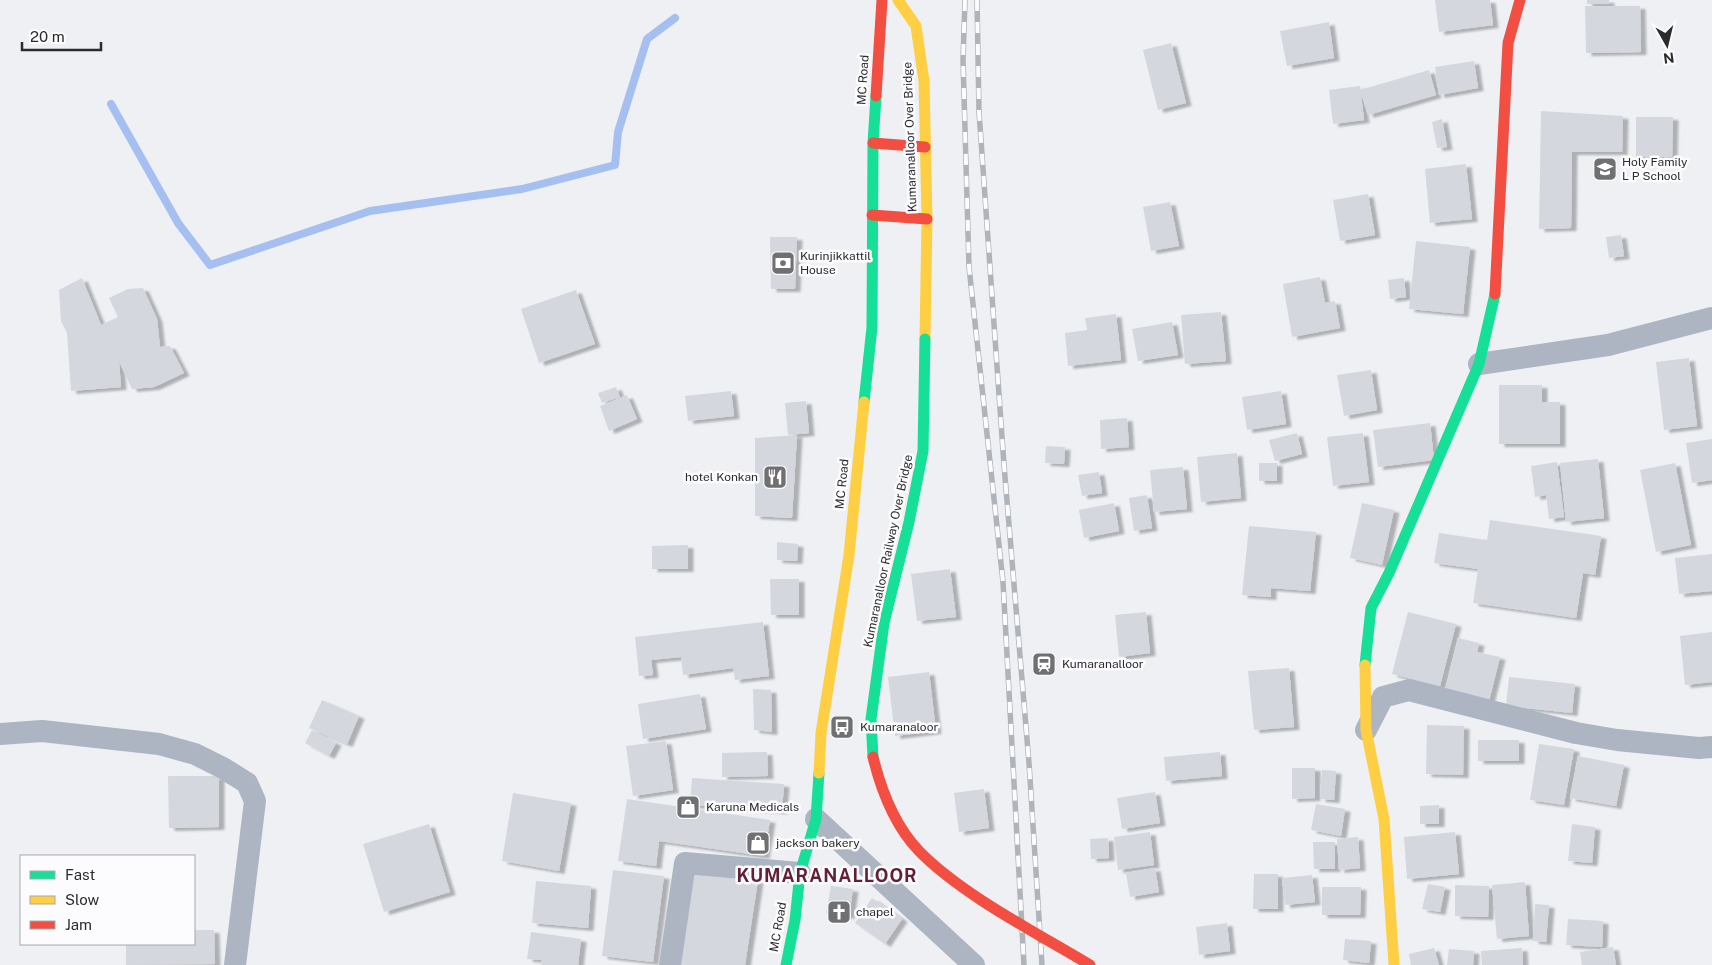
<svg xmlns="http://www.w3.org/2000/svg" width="1712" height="965" viewBox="0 0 1712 965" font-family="'Public Sans',sans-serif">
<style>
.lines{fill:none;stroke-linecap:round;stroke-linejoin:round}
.stream{stroke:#a5c0f0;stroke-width:8}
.building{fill:#d5d7df;filter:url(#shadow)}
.street{stroke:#acb5c1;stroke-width:22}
.fast{stroke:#16e098;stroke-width:11}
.slow{stroke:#ffcf43;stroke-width:11}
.jam{stroke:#f24e42;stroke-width:11}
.rail-casing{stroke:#afb4ba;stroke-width:5.5}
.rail{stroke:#fcfcfe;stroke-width:4;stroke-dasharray:11;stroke-linecap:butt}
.fast-bridge{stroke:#16e098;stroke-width:11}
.jam-bridge{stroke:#f24e42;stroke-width:11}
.labels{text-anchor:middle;stroke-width:5;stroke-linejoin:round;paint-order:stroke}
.street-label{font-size:12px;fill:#2b2b2e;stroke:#fcfcfe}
.poi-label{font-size:12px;fill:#2b2b2e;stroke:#fcfcfe;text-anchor:start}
.district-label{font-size:18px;font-weight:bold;letter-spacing:1px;fill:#621f35;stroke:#fcfcfe}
</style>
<defs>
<filter id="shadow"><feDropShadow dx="5.5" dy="3" stdDeviation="1" flood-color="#0004"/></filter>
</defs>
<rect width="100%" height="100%" fill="#eff0f4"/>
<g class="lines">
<!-- stream -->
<path class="stream" d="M 111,104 L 178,223 L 210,265 L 370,211 L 522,189 L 615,165 L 618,132 L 647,39 L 675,18"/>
</g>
<!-- building -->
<path class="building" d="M 1435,0 L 1490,0 L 1493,25 L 1439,32 Z
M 1587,0 L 1609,0 L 1609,4 L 1587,4 Z
M 1585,6 L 1640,6 L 1641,52 L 1586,53 Z
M 1329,22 L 1334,58 L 1287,66 L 1280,31 Z
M 1171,43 L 1186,103 L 1158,110 L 1143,50 Z
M 1474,61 L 1478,88 L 1439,95 L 1435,67 Z
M 1429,70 L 1436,95 L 1368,115 L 1360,90 Z
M 1360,86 L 1364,120 L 1333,124 L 1329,90 Z
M 1541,111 L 1623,116 L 1622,152 L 1572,152 L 1571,228 L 1539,229 Z
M 1636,117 L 1673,117 L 1672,157 L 1636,157 Z
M 1442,119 L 1447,147 L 1437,148 L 1432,122 Z
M 1466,164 L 1472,219 L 1430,223 L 1425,169 Z
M 1368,194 L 1375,235 L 1340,241 L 1333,200 Z
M 1170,202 L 1179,246 L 1151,251 L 1143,207 Z
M 1621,235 L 1624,256 L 1609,258 L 1606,237 Z
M 770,237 L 797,237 L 795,289 L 771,289 Z
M 1416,241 L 1470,247 L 1463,314 L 1409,309 Z
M 1320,277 L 1325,303 L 1335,301 L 1340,328 L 1292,337 L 1283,284 Z
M 82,278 L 101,325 L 118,317 L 109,298 L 128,289 L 143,288 L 157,319 L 160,347 L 170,346 L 184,373 L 154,387 L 132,389 L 119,361 L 121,387 L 71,391 L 67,333 L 61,321 L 59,290 Z
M 1404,278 L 1406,297 L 1390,299 L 1388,280 Z
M 576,290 L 595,344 L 539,363 L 521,309 Z
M 1221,312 L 1226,361 L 1185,364 L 1181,315 Z
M 1116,314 L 1121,360 L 1068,366 L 1065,333 L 1087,330 L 1085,318 Z
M 1172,322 L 1178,355 L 1138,361 L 1132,329 Z
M 1689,358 L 1697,426 L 1664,430 L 1656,362 Z
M 1371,370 L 1377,410 L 1344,416 L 1337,375 Z
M 1499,385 L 1542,385 L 1542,402 L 1560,402 L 1560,444 L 1499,444 Z
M 616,387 L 620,397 L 602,403 L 598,393 Z
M 731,391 L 734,416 L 688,421 L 685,396 Z
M 1281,391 L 1286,424 L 1247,430 L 1242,397 Z
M 627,395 L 637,419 L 609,431 L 600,406 Z
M 806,401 L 809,433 L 788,435 L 785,403 Z
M 1127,418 L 1129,447 L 1101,449 L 1100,420 Z
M 1430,423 L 1434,460 L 1378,467 L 1373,430 Z
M 1297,433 L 1302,454 L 1275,461 L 1269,440 Z
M 1363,433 L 1369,482 L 1333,486 L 1327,437 Z
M 797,435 L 792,518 L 755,516 L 755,438 Z
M 1712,439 L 1712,480 L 1692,483 L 1686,443 Z
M 1046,446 L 1065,447 L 1064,464 L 1045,463 Z
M 1237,453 L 1241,498 L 1201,502 L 1197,457 Z
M 1598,459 L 1604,518 L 1566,522 L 1560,463 Z
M 1557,462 L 1564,517 L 1549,519 L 1546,495 L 1535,497 L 1531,466 Z
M 1259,463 L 1277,463 L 1277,481 L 1259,481 Z
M 1675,463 L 1691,545 L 1656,552 L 1640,470 Z
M 1183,467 L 1187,509 L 1154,512 L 1150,470 Z
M 1099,472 L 1102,493 L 1082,496 L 1078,475 Z
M 1147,495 L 1152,528 L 1134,531 L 1129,498 Z
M 1114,503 L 1119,531 L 1084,538 L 1079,510 Z
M 1362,503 L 1394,510 L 1382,565 L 1350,558 Z
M 1490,520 L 1601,536 L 1595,575 L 1583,573 L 1576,618 L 1473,603 L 1478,569 L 1434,563 L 1439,533 L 1487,540 Z
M 1249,526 L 1316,532 L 1310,591 L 1271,588 L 1271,597 L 1242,595 Z
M 777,542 L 798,544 L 797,561 L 777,560 Z
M 688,545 L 688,569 L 652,569 L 652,546 Z
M 1712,554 L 1712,591 L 1679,594 L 1675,558 Z
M 950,569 L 956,617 L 917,621 L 911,574 Z
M 770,579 L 799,579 L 799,615 L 771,615 Z
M 1146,612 L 1150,653 L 1119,657 L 1115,615 Z
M 1408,612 L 1456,624 L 1440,686 L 1392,674 Z
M 763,622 L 769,676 L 735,680 L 733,668 L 683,675 L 681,657 L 651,660 L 653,675 L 639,676 L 635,637 Z
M 1712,632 L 1712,682 L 1685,685 L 1680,636 Z
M 1458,638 L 1479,643 L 1477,652 L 1500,657 L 1489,701 L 1445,691 Z
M 1289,668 L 1294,727 L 1254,730 L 1248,671 Z
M 929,672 L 936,731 L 895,736 L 888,677 Z
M 1509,677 L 1575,684 L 1572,713 L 1506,706 Z
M 753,689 L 771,690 L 772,732 L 754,730 Z
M 700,694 L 706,729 L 643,739 L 638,704 Z
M 322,700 L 359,716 L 347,744 L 309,728 Z
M 1427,725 L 1464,726 L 1463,775 L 1426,774 Z
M 312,730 L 336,743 L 329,756 L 305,743 Z
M 1478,740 L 1519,740 L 1519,761 L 1478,761 Z
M 666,741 L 673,790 L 633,796 L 626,746 Z
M 1539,744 L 1574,749 L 1564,805 L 1530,800 Z
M 767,752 L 768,776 L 722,777 L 722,753 Z
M 1220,752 L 1222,776 L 1166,781 L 1164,757 Z
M 1578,756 L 1624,765 L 1616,806 L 1570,798 Z
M 1292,768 L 1315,768 L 1315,798 L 1292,799 Z
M 1322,770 L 1336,771 L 1334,800 L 1320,799 Z
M 168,776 L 219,776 L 219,827 L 169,828 Z
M 692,778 L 784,784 L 782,811 L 690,805 Z
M 984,789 L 989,828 L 959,832 L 954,793 Z
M 1155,792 L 1160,823 L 1122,829 L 1117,798 Z
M 513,793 L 571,803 L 559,871 L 502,861 Z
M 627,799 L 770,820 L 764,856 L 659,841 L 656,866 L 618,861 Z
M 1316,804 L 1345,809 L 1341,836 L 1311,830 Z
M 1439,805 L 1439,824 L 1420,824 L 1420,806 Z
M 429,824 L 450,892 L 384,912 L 363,844 Z
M 1572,824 L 1595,827 L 1592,863 L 1568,861 Z
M 1150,832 L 1154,865 L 1118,870 L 1114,837 Z
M 1455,832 L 1459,874 L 1407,879 L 1404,837 Z
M 1358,837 L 1360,868 L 1339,870 L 1337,839 Z
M 1108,838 L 1109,858 L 1091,859 L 1090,839 Z
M 1313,842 L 1335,842 L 1335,869 L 1314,869 Z
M 1155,868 L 1159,892 L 1130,897 L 1126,873 Z
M 613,870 L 664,876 L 653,962 L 602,956 Z
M 692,870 L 758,880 L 745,965 L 677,965 Z
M 1254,874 L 1278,874 L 1278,909 L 1253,909 Z
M 1312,875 L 1315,902 L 1285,905 L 1282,878 Z
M 536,881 L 591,886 L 588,928 L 532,923 Z
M 1525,882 L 1529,936 L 1497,939 L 1492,885 Z
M 1428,884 L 1445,887 L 1440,912 L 1422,909 Z
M 1455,885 L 1489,886 L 1488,917 L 1455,916 Z
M 831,886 L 853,889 L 849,916 L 826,913 Z
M 1322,887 L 1361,887 L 1360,915 L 1322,915 Z
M 872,898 L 902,919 L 885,944 L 855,923 Z
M 1535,904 L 1549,905 L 1546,942 L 1533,941 Z
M 1568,919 L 1603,921 L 1602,947 L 1566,945 Z
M 1227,923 L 1230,951 L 1199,955 L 1196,927 Z
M 194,930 L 214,930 L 215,964 L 126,965 L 126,944 L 194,944 Z
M 531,932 L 581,939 L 578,965 L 541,965 L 542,960 L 527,959 Z
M 1345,939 L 1371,941 L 1369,963 L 1343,960 Z
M 1613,947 L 1616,965 L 1582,965 L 1580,952 Z
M 1434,948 L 1439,965 L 1411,965 L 1409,954 Z
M 1522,948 L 1523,965 L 1482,965 L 1481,951 Z
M 1449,949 L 1474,951 L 1473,965 L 1447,965 Z"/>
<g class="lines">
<!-- street -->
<path class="street" d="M 1479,364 L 1608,345 L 1712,318
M 1366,730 L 1383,697 L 1409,690 L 1576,733 L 1617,740 L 1699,748 L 1712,747
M 0,734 L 42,731 L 159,744 L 195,754 L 223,768 L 247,783 L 255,801 L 235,965
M 816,819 L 974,965
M 670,965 L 685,863 L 800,873"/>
<!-- fast -->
<path class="fast" d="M 864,402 L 872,327 L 873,143 L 876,96
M 1365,665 L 1371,608 L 1389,573 L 1479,364 L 1495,294
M 786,965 L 795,920 L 800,873 L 816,819 L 819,773"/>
<!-- slow -->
<path class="slow" d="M 898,0 L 916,26 L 924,81 L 927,219 L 925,339
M 1365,665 L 1366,730 L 1384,819 L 1394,965
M 819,773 L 821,733 L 849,555 L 864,402"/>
<!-- jam -->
<path class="jam" d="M 876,96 L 882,0
M 873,143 L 925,147
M 872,215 L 927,219
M 1495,294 L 1508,43 L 1520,0"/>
<!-- rail casing -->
<g class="rail-casing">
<path id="rail" d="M 965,0 L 963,60 L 969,267 L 1003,582 L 1024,965
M 977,0 L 979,112 L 1004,465 L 1029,763 L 1042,965"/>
</g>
<!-- rail -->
<use href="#rail" class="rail"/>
<!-- fast-bridge -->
<path class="fast-bridge" d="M 873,757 L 871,719 L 884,623 L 909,522 L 923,451 L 925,339"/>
<!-- jam-bridge -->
<path class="jam-bridge" d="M 873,757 C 881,790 895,826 919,851 C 962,895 1037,933 1090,965"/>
</g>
<!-- icons -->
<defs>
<g id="school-square" transform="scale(1.25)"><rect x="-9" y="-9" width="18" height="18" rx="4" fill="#707073" stroke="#fcfcfe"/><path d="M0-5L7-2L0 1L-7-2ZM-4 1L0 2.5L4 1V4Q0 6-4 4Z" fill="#fff"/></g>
<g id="bank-square" transform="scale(1.25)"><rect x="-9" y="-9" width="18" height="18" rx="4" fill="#707073" stroke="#fcfcfe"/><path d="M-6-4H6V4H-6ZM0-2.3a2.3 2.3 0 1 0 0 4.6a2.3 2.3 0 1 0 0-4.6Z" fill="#fff"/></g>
<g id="restaurant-square" transform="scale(1.25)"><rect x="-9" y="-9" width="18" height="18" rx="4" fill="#707073" stroke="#fcfcfe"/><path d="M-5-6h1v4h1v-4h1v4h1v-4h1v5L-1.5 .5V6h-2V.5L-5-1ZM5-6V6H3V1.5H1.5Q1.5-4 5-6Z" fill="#fff"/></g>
<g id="station-square" transform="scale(1.25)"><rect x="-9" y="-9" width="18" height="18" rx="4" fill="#707073" stroke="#fcfcfe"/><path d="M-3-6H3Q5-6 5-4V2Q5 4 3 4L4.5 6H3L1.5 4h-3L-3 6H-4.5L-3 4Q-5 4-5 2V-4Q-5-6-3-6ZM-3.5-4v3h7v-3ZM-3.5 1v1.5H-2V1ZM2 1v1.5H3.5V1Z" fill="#fff"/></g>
<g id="bus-square" transform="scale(1.25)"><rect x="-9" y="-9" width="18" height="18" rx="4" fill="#707073" stroke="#fcfcfe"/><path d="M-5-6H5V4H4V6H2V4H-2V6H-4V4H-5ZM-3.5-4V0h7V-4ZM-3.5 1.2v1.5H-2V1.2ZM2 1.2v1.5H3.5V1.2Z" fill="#fff"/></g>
<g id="shop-square" transform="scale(1.25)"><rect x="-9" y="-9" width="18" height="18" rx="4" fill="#707073" stroke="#fcfcfe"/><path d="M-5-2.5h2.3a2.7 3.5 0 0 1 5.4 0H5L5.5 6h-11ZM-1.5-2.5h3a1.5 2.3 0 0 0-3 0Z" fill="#fff"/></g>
<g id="church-square" transform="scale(1.25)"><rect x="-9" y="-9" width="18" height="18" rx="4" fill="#707073" stroke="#fcfcfe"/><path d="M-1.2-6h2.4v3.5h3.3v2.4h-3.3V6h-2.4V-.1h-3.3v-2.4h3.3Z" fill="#fff"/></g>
</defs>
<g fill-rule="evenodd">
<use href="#school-square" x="1605" y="169"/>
<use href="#bank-square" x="783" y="263"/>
<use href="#restaurant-square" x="775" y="477"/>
<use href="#station-square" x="1044" y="664"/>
<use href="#bus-square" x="842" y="727"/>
<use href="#shop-square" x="688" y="807"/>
<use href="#shop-square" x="758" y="843"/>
<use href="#church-square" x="839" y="912"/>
</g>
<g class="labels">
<!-- street labels -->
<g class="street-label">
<text transform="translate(863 80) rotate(-86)" y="4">MC Road</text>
<text transform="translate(910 137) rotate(-92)" y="4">Kumaranalloor Over Bridge</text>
<text transform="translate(842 484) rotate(-84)" y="4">MC Road</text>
<text transform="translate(888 551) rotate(-78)" y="4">Kumaranalloor Railway Over Bridge</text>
<text transform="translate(778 927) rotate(-80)" y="4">MC Road</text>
</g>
<!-- poi labels -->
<g class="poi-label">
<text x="1622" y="166">Holy Family<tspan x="1622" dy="14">L P School</tspan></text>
<text x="800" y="260">Kurinjikkattil<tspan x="800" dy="14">House</tspan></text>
<text x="758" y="481" text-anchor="end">hotel Konkan</text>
<text x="1062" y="668">Kumaranalloor</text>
<text x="860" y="731">Kumaranaloor</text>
<text x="706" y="811">Karuna Medicals</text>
<text x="776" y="847">jackson bakery</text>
<text x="856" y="916">chapel</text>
</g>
<!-- district labels -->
<g class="district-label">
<text x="827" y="882">KUMARANALLOOR</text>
</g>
</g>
<!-- legend -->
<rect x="20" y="855" width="175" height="90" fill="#fcfcfe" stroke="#a8a8ab"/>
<rect x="30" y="871" width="25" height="8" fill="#16e098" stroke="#a8a8ab"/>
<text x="65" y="880" font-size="15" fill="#2b2b2e">Fast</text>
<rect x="30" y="896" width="25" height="8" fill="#ffcf43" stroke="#a8a8ab"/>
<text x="65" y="905" font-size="15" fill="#2b2b2e">Slow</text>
<rect x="30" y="921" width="25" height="8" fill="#f24e42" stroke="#a8a8ab"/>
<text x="65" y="930" font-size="15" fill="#2b2b2e">Jam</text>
<!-- north arrow -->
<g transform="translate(1667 45) rotate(172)" stroke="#fcfcfe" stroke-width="4" paint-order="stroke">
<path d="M0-4L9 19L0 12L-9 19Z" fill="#2b2b2e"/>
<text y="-8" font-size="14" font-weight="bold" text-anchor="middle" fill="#2b2b2e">N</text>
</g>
<!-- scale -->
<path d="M22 42v8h79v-8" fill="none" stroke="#2b2b2e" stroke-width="2.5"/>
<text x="30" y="42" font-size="15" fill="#2b2b2e" stroke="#fcfcfe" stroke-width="4" paint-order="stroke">20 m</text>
</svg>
